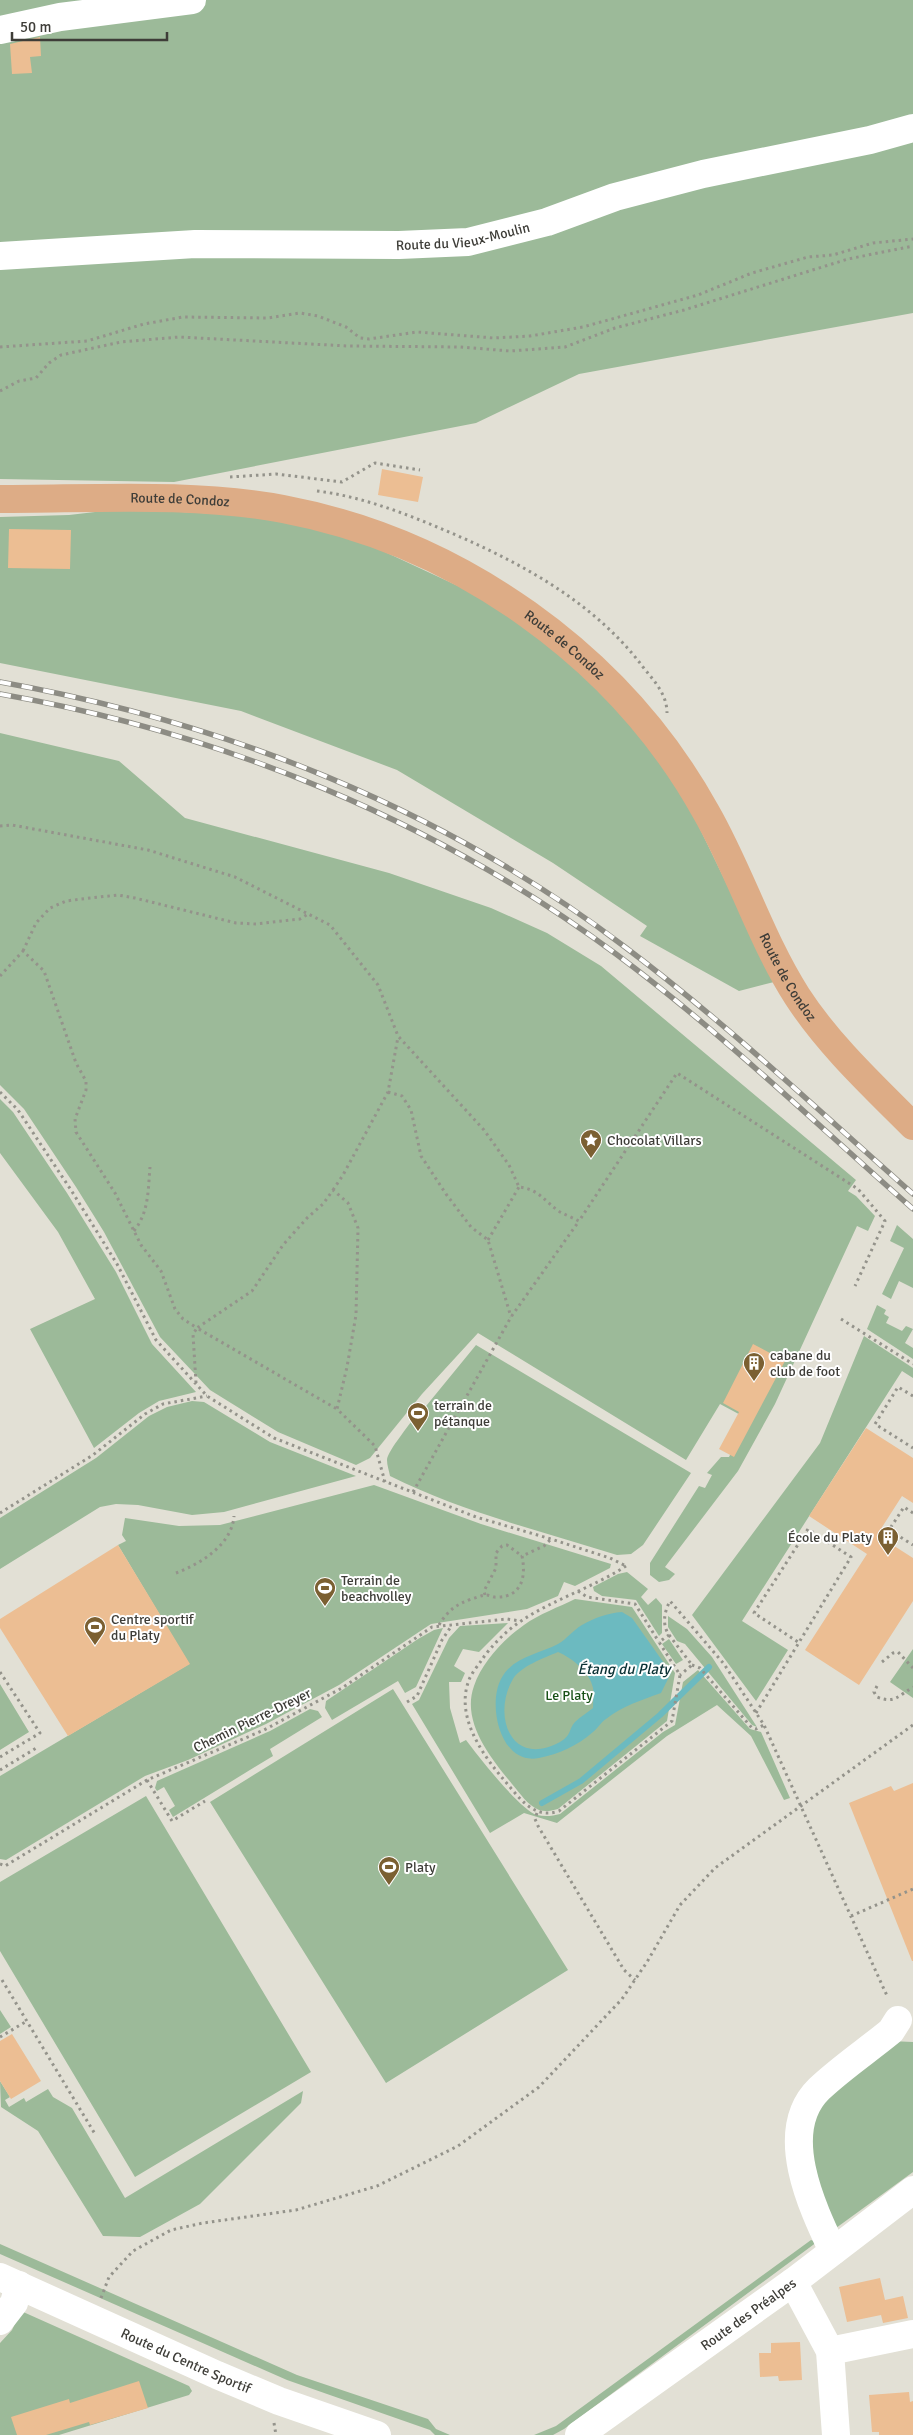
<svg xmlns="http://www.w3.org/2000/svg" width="913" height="2435" viewBox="0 0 913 2435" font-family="Signika,sans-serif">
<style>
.green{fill:#9cba99}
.water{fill:#6cbac0;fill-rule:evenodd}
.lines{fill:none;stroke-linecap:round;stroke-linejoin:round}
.stream{stroke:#6cbac0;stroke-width:6}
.building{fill:#ecbe93}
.path{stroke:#94938b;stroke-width:3;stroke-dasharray:2.5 4;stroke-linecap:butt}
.minor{stroke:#fff;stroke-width:28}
.major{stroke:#ddac86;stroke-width:28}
.rail-casing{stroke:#8d8c84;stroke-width:5.5}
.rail{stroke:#fff;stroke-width:4;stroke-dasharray:11;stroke-linecap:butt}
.labels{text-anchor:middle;stroke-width:4;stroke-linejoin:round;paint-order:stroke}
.street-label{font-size:14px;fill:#3e3d38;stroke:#fff}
.poi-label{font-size:14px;fill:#3e3d38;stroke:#fff;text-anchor:start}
.park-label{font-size:14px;fill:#185117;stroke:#fff}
.water-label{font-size:15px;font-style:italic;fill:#0b3235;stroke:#fff}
</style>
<rect width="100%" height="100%" fill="#e2e0d5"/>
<!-- green -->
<path class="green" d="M 0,0 L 913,0 L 913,313 L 579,374 L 476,423 L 174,482 L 0,479 Z
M 121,509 L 279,517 L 370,545 L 471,592 L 530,629 L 591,681 L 648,745 L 689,806 L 774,982 L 739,991 L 640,936 L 647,926 L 553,863 L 397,770 L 241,711 L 0,663 L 0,517 L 69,515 Z
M 0,733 L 119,761 L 185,818 L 389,873 L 491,908 L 547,933 L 601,966 L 856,1180 L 848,1191 L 856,1196 L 875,1216 L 868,1231 L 857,1226 L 775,1404 L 738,1471 L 665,1567 L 675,1574 L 669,1580 L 659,1582 L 650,1575 L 650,1563 L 699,1486 L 705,1488 L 712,1475 L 707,1473 L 721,1457 L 729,1457 L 748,1419 L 720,1404 L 686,1460 L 478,1333 L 422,1394 L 370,1458 L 356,1465 L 278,1432 L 210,1390 L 160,1337 L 104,1232 L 76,1187 L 24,1109 L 0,1085 Z
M 0,1099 L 13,1112 L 67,1193 L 116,1272 L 152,1344 L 196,1392 L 159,1401 L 139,1413 L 94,1448 L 30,1329 L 95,1299 L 58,1232 L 0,1153 Z
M 897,1225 L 913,1239 L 913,1288 L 899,1281 L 891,1299 L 882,1294 L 904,1248 L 890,1241 Z
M 877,1305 L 886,1310 L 884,1314 L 889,1317 L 886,1323 L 902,1331 L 906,1326 L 913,1329 L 905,1343 L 913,1348 L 913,1359 L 867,1329 Z
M 864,1336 L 913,1368 L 913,1378 L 902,1371 L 742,1621 L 788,1650 L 756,1701 L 692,1615 L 820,1443 Z
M 476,1345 L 691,1473 L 643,1545 L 631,1554 L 617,1555 C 541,1531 462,1512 390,1476 C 389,1471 387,1465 387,1460 C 387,1451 413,1421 420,1409 L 422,1411 Z
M 192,1401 L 204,1402 L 270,1442 L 356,1476 L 224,1512 L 192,1515 L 138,1505 L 116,1504 L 100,1507 L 0,1569 L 0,1518 L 96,1458 L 149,1416 L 167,1407 Z
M 374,1485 L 481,1524 L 611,1564 L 610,1568 L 575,1586 L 564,1582 L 558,1596 L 527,1609 L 431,1624 L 339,1685 L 266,1724 L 188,1760 L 145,1776 L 6,1860 L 0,1859 L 0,1776 L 189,1664 L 118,1545 L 126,1541 L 122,1535 L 125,1518 L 179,1526 L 220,1525 Z
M 627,1572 L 648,1589 L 641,1597 L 648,1605 L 656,1598 L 662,1605 L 662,1633 L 659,1636 L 636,1600 L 602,1596 L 594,1591 L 593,1587 L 618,1574 Z
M 575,1599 L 632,1607 L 675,1673 L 667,1721 L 558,1809 C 551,1811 545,1812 539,1810 C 527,1805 520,1793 512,1784 C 491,1758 461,1722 474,1686 C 482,1662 504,1639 524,1625 C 539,1614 559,1607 575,1599 Z
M 668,1616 L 687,1629 L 712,1657 L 757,1727 L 752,1725 L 685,1644 L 677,1641 L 668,1627 Z
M 508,1623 L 479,1652 L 463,1649 L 454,1666 L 465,1673 L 461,1682 L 449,1682 L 450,1708 L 460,1743 L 466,1740 C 478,1756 520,1810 537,1815 C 545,1817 553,1816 560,1814 L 663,1732 L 675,1725 L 683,1682 L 698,1670 L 750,1729 L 761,1732 L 790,1798 L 784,1800 L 751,1736 L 717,1705 L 667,1736 L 557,1823 L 524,1813 L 490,1833 L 412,1704 L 419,1700 L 449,1638 L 460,1626 Z
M 443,1628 L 416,1687 L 405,1693 L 398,1681 L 332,1720 L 325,1708 L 326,1701 L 418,1639 L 434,1630 Z
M 669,1639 L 683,1660 L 676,1664 L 662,1644 Z
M 913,1649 L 913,1698 L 890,1682 Z
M 0,1684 L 29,1732 L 0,1750 Z
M 393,1689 L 568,1970 L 386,2083 L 210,1802 Z
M 310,1709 L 318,1711 L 322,1717 L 270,1749 L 273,1756 L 173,1817 L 169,1810 L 175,1806 L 164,1787 L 157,1791 L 155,1788 L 157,1781 L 270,1731 Z
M 146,1796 L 311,2072 L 135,2177 L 0,1951 L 0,1882 Z
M 0,2010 L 11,2027 L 0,2034 Z
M 890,2041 L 913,2042 L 913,2172 L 836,2228 L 827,2216 L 808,2136 L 815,2113 L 831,2092 Z
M 0,2081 L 10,2097 L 5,2100 L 9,2107 L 24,2098 L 26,2102 L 48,2089 L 53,2097 L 72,2108 L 125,2198 L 303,2091 L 301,2103 L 200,2204 L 140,2237 L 103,2236 L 38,2131 L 1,2107 Z
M 811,2240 L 817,2242 L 564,2429 L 553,2435 L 534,2435 L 556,2426 Z
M 0,2244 L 297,2375 L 428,2419 L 436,2429 L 450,2435 L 435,2435 L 430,2430 L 287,2380 L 0,2254 Z
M 21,2311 L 189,2386 L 192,2391 L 189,2395 L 59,2435 L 0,2435 L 0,2343 L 12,2330 Z"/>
<!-- water -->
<path class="water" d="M 622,1612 L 632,1618 L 671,1673 L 661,1693 C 642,1700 622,1706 606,1719 C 601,1722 598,1728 593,1732 C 577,1746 559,1754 539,1758 C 501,1766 487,1706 501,1679 C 512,1657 539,1654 558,1644 C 567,1639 573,1630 582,1625 C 594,1618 608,1613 622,1612 ZM 558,1652 C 572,1658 590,1672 593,1688 C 594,1694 593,1701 593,1708 C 588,1712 580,1717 575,1722 C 568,1730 572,1735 560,1742 C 510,1769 492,1714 513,1679 C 521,1666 544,1658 558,1652 Z"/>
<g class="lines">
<!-- stream -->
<path class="stream" d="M 542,1803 L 581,1781 L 660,1715 L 709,1667"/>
</g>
<!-- building -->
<path class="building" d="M 40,37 L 41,56 L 30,57 L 32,73 L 12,74 L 10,44 Z
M 382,469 L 423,477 L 418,502 L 378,495 Z
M 9,529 L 71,530 L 70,569 L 8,568 Z
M 753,1344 L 785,1361 L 734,1457 L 719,1449 L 739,1412 L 723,1403 Z
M 866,1428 L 913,1458 L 913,1503 L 902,1496 L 877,1535 L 913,1558 L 913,1601 L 859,1685 L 805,1650 L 867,1554 L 809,1516 Z
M 118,1545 L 190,1664 L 68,1736 L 0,1628 L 0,1619 Z
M 913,1783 L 913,1961 L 912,1961 L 849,1803 L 891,1786 L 894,1791 Z
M 12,2034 L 41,2081 L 11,2099 L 0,2081 L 0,2041 Z
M 880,2278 L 885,2300 L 903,2296 L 908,2318 L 883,2323 L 881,2315 L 847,2322 L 839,2287 Z
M 800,2342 L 802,2380 L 779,2381 L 778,2376 L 760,2377 L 759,2353 L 771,2353 L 771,2343 Z
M 139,2381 L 148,2408 L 90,2425 L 89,2422 L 46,2435 L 17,2435 L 11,2417 L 69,2399 L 70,2403 Z
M 909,2392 L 910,2402 L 913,2401 L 913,2435 L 879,2435 L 879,2432 L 872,2432 L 869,2395 Z"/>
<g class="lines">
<!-- path -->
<path class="path" d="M 0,347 L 87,341 L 144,324 L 183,317 L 268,318 L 300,313 L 318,316 L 346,327 L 360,338 L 369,339 L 417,332 L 494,338 L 530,336 L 583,327 L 698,295 L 752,273 L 808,257 L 833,255 L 873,243 L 913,239
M 0,391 L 19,381 L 36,378 L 49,363 L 61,355 L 121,342 L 179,337 L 348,346 L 460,347 L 510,351 L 565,347 L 615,328 L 684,310 L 848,259 L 913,246
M 230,477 L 276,474 L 342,482 L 375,463 L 420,470
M 317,491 C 358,496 399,511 437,527 C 514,559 592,599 643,667 C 654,681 667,694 667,713
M 0,826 L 12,825 L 148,850 L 235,877 L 330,925 L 378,985 L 398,1036 L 484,1130 L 509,1165 L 519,1187 C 539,1189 545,1202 560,1212 C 566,1215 573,1218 579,1221 L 677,1073 L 858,1189 L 885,1221 L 855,1286
M 23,951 L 36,923 L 50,908 L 66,901 L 90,898 L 118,895 L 135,898 L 236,923 L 256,924 L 300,919 L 308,914
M 0,976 L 23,951 L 44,971 L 76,1063 L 86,1081 L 86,1090 L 75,1119 L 76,1132 L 115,1193 L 141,1245 L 161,1271 L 175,1309 L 183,1319 L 197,1328 L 252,1291 L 283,1245 L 307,1218 L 323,1204 L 333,1190 L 348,1203 L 358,1228 L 356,1315 L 347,1367 L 337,1409 L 375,1446 L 385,1482
M 0,1092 L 18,1110 L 71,1190 L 117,1264 L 156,1340 L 207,1396 L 274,1438 L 476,1517 L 551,1539 L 610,1558 L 626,1566
M 388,1092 L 402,1096 L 411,1110 L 421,1156 L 446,1194 L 471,1227 L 488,1240 L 511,1317
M 333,1190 L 343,1175 L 388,1092 L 398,1037
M 134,1231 C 149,1212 148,1190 150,1167
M 488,1240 L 519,1187
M 841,1319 L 913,1364
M 196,1383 L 193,1334 L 197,1328 L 337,1409
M 913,1396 L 898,1387 L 875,1424 L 913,1448
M 413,1492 L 511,1317 L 579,1221
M 0,1513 L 93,1455 L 145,1414 L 163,1404 L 207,1396
M 913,1513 L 904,1507 L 889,1530 L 913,1545
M 626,1566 C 594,1587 554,1599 521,1621 C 506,1631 491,1646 481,1661 C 477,1667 471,1674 469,1680 C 455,1716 482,1754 504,1780 C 519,1797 533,1820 559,1811 L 672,1721 L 680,1675 L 659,1642 L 669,1635 C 662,1625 664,1612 670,1601 L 724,1664 L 764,1725 L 888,1998
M 176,1573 C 200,1564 232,1545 234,1516
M 578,1591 L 587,1597 L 635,1604 L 659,1642
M 485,1595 L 484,1591 L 496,1568 L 496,1553 L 502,1546 L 507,1545 L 522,1556
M 439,1625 C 448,1610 456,1605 471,1599 C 476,1598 482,1595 486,1595 C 490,1595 494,1598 497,1597 C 523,1597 526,1575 522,1556 L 544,1546 L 551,1539
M 669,1635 L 692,1665 L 680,1675
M 882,1662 L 893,1653 L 898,1652 L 913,1668
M 692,1665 L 700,1668 L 752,1728 L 756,1729 L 764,1725
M 0,1672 L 40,1733 L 0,1757
M 877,1686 L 874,1692 L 877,1697 C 895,1704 898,1696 913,1687
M 407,1702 L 417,1696 L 442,1640 L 452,1625
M 756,1713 L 851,1557 L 808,1529 L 754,1613 L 798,1642
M 0,1770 L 38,1747
M 147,1780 L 172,1821 L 205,1801
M 537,1813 L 535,1819 L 538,1826 L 624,1970 L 635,1980
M 0,1864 L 5,1866 L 147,1780 L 264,1730 L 342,1688 L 432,1627 L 507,1619 L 520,1621
M 851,1916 L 913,1889
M 2,1980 L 95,2134
M 0,2037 L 27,2021
M 101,2298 L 109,2277 L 133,2251 L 171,2230 L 203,2223 L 296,2210 L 377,2186 L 458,2146 L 539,2087 L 622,1999 L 647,1962 L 680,1905 L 715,1868 L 913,1725
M 274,2423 L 276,2435"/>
<!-- minor -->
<g class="minor">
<path d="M 0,30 L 60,17 L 192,0"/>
<path id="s1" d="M 0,256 L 195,244 L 399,245 L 468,242 L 547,222 L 615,197 L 703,174 L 870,140 L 913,128"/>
<path d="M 833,2251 C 812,2207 776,2131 819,2089 C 841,2068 868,2050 891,2031 L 898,2020"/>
<path id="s2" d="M 0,2277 L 217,2375 L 279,2401 L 377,2435"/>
<path d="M 793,2282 L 830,2351 L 836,2435"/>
<path d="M 0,2321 L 14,2303 L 19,2285"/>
<path d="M 830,2351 L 913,2334"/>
<path id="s3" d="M 579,2435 L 793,2282 L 913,2190"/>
</g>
<!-- major -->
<path class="major" id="s4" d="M 0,499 C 94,499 190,492 283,509 C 458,542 619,655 706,812 C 740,871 760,938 797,996 C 828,1044 872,1085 913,1126"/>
<!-- rail casing -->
<g class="rail-casing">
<path id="rail" d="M 0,682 C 225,722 442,808 625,947 C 726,1023 818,1110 913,1194
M 0,694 C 222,733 435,820 616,954 C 721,1032 815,1123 913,1209"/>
</g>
<!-- rail -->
<use href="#rail" class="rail"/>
</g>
<!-- icons -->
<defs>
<g id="sight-pin" transform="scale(1.125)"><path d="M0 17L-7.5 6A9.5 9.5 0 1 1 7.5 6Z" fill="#7b6032" stroke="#fff"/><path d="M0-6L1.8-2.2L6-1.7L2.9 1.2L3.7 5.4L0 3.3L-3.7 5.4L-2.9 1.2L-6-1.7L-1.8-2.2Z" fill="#fff"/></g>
<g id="building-pin" transform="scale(1.125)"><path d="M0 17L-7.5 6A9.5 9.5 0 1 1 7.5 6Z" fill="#7b6032" stroke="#fff"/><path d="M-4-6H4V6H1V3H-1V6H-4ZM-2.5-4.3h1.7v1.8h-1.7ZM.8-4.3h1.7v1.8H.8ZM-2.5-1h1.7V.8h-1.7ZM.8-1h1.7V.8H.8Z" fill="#fff"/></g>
<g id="stadium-pin" transform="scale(1.125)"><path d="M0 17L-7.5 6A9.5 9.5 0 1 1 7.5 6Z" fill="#7b6032" stroke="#fff"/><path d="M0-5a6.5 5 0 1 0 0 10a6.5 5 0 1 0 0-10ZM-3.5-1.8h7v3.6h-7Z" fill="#fff"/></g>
</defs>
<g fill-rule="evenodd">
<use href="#sight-pin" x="591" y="1140"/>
<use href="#building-pin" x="754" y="1363"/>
<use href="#stadium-pin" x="418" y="1413"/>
<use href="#building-pin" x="888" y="1537"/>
<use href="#stadium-pin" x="325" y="1588"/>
<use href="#stadium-pin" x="95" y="1627"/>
<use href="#stadium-pin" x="389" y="1867"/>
</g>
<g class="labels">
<!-- street labels -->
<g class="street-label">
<text dy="5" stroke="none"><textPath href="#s1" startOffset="464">Route du Vieux-Moulin</textPath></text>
<text dy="5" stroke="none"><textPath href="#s4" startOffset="180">Route de Condoz</textPath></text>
<text dy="5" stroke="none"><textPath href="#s4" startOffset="600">Route de Condoz</textPath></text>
<text dy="5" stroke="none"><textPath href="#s4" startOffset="1005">Route de Condoz</textPath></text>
<text transform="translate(252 1720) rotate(-26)" y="5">Chemin Pierre-Dreyer</text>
<text dy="5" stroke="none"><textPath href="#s3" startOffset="208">Route des Préalpes</textPath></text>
<text dy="5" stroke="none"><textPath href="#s2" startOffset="204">Route du Centre Sportif</textPath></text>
</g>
<!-- poi labels -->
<g class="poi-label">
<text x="607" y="1145">Chocolat Villars</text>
<text x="770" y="1360">cabane du<tspan x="770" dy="16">club de foot</tspan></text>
<text x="434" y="1410">terrain de<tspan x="434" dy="16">pétanque</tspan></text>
<text x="872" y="1542" text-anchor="end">École du Platy</text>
<text x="341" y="1585">Terrain de<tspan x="341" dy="16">beachvolley</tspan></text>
<text x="111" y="1624">Centre sportif<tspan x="111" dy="16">du Platy</tspan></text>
<text x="405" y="1872">Platy</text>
</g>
<!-- park labels -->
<g class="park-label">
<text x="569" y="1700">Le Platy</text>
</g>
<!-- water labels -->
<g class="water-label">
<text x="624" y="1674">Étang du Platy</text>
</g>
</g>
<!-- scale -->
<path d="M12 32v8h155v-8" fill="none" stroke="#3e3d38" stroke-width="2.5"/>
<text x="20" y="32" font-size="15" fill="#3e3d38" stroke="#ffffff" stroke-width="4" paint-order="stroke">50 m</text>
</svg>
